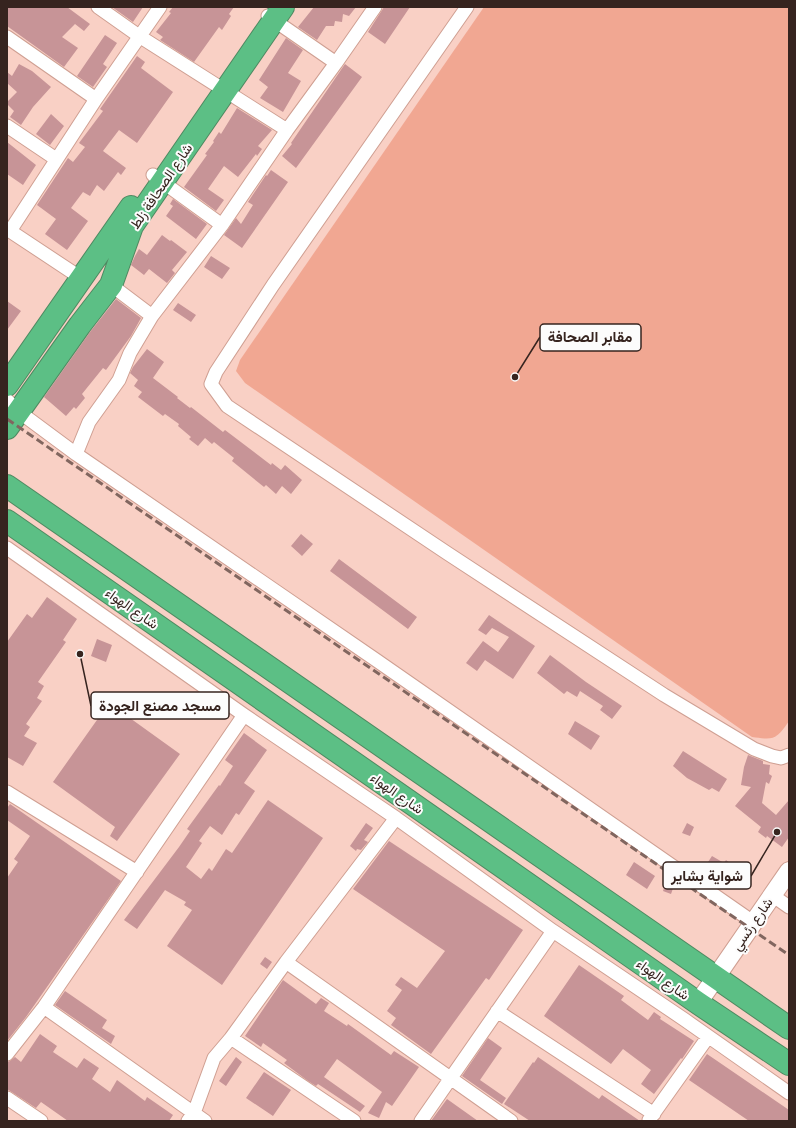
<svg xmlns="http://www.w3.org/2000/svg" width="796" height="1128" viewBox="0 0 796 1128" font-family="Karla,Vazirmatn,sans-serif">
<style>
.green{fill:#f1a792}
.building{fill:#c79497}
.lines{fill:none;stroke-linecap:round;stroke-linejoin:round}
.street-casing{stroke:#cf9f92;stroke-width:15}
.secondary-casing{stroke:#cf9f92;stroke-width:20}
.highway-casing{stroke:#4f8961;stroke-width:24}
.street{stroke:#fff;stroke-width:13}
.secondary{stroke:#fff;stroke-width:18}
.highway{stroke:#5cbf85;stroke-width:22}
.rail{stroke:#81665f;stroke-width:3;stroke-dasharray:8 4;stroke-linecap:butt}
.labels{text-anchor:middle;stroke-width:4;stroke-linejoin:round;paint-order:stroke}
.street-label{font-size:14px;fill:#36241f;stroke:#fcfcfc}
.leader{fill:none;stroke:#36241f;stroke-width:1.5}
.callout-dot{fill:#36241f;stroke:#fcfcfc;stroke-width:1.5}
.callout{fill:#fcfcfc;stroke:#36241f;stroke-width:1.5}
.callout-label{font-size:15px;text-anchor:middle;font-weight:bold;fill:#36241f}
</style>
<rect width="100%" height="100%" fill="#f9d0c5"/>
<!-- green -->
<path class="green" d="M 484,7 L 789,7 L 789,721 C 776,740 774,740 752,737 L 245,383 L 236,371 L 240,360 Z"/>
<!-- building -->
<path class="building" d="M 7,7 L 67,7 L 90,24 L 84,31 L 75,24 L 62,37 L 78,48 L 64,67 L 7,26 Z
M 112,7 L 143,7 L 133,22 Z
M 173,7 L 234,7 L 229,14 L 231,16 L 222,30 L 219,27 L 194,62 L 160,40 L 163,37 L 156,32 L 171,13 L 169,12 Z
M 314,7 L 356,7 L 349,16 L 343,14 L 342,22 L 335,21 L 334,26 L 326,26 L 317,40 L 298,27 Z
M 384,7 L 410,7 L 385,44 L 368,32 Z
M 105,35 L 117,43 L 103,64 L 107,67 L 93,87 L 77,76 Z
M 286,38 L 303,50 L 288,73 L 301,81 L 283,112 L 260,98 L 268,87 L 259,80 Z
M 137,56 L 145,62 L 141,68 L 173,92 L 137,143 L 119,130 L 103,151 L 126,168 L 121,175 L 118,172 L 104,191 L 97,185 L 90,196 L 83,192 L 71,208 L 88,221 L 67,250 L 45,234 L 56,219 L 37,205 L 68,158 L 73,162 L 85,147 L 79,143 L 103,111 L 100,109 Z
M 19,64 L 32,71 L 51,87 L 33,107 L 21,125 L 10,117 L 14,111 L 7,104 L 7,102 L 17,92 L 7,83 L 7,72 L 12,76 Z
M 345,64 L 362,77 L 296,168 L 282,156 L 292,144 L 291,143 Z
M 237,108 L 272,130 L 258,146 L 262,149 L 257,156 L 256,154 L 238,177 L 224,166 L 208,189 L 224,200 L 216,211 L 184,187 L 207,155 L 205,154 L 214,142 L 213,141 L 219,132 L 221,134 Z
M 51,114 L 64,126 L 50,145 L 36,134 Z
M 7,142 L 36,165 L 23,185 L 7,174 Z
M 271,170 L 288,182 L 242,248 L 224,235 L 236,218 L 241,224 L 253,205 L 248,202 L 266,175 L 267,176 Z
M 173,199 L 207,224 L 196,239 L 166,216 L 173,206 L 170,204 Z
M 162,235 L 170,241 L 171,240 L 187,252 L 172,270 L 175,273 L 167,283 L 149,269 L 144,275 L 131,265 L 135,256 L 139,249 L 147,255 Z
M 211,256 L 230,268 L 222,279 L 204,267 Z
M 116,299 L 141,318 L 131,336 L 106,370 L 103,368 L 82,394 L 85,398 L 76,409 L 74,407 L 66,416 L 44,397 L 90,332 Z
M 7,301 L 21,311 L 7,330 Z
M 178,303 L 196,315 L 191,322 L 173,310 Z
M 147,349 L 164,362 L 153,378 L 178,397 L 177,398 L 190,408 L 191,407 L 223,432 L 225,430 L 271,465 L 272,463 L 281,470 L 285,465 L 302,480 L 291,494 L 282,486 L 276,494 L 266,485 L 264,487 L 232,461 L 234,458 L 214,442 L 212,444 L 205,438 L 198,446 L 189,439 L 191,437 L 178,426 L 179,424 L 165,414 L 163,416 L 138,397 L 142,392 L 134,386 L 138,380 L 130,373 L 133,367 Z
M 301,534 L 313,544 L 302,556 L 291,546 Z
M 339,559 L 417,617 L 408,629 L 330,571 Z
M 47,597 L 77,619 L 63,640 L 66,642 L 38,682 L 44,686 L 37,698 L 42,701 L 26,724 L 30,727 L 24,736 L 37,743 L 23,766 L 7,757 L 7,642 L 27,614 L 32,618 Z
M 489,615 L 535,646 L 513,679 L 485,660 L 477,671 L 466,663 L 483,641 L 498,652 L 509,637 L 492,628 L 486,635 L 478,630 Z
M 97,639 L 112,645 L 106,662 L 91,656 Z
M 550,655 L 586,682 L 622,706 L 612,719 L 600,710 L 603,706 L 580,691 L 577,697 L 567,691 L 564,694 L 537,673 Z
M 109,703 L 180,754 L 117,841 L 110,836 L 115,827 L 53,782 Z
M 575,721 L 600,736 L 591,750 L 568,734 Z
M 244,733 L 267,750 L 244,783 L 255,791 L 239,815 L 236,813 L 222,835 L 210,826 L 199,841 L 202,843 L 186,867 L 201,879 L 209,868 L 212,871 L 226,849 L 232,853 L 268,800 L 323,838 L 222,985 L 167,946 L 192,910 L 184,905 L 186,902 L 165,890 L 137,929 L 124,920 L 179,847 L 190,831 L 187,829 L 219,785 L 220,786 L 233,766 L 225,760 Z
M 683,751 L 727,779 L 719,792 L 712,788 L 709,790 L 687,778 L 673,766 Z
M 748,755 L 763,761 L 763,764 L 770,765 L 769,774 L 772,776 L 769,784 L 766,782 L 762,803 L 776,815 L 789,800 L 789,837 L 782,847 L 767,836 L 766,838 L 758,832 L 761,827 L 735,806 L 751,787 L 741,785 L 744,767 Z
M 10,804 L 121,881 L 26,1017 L 7,1041 L 7,878 L 18,862 L 14,859 L 30,836 L 7,820 L 7,808 Z
M 366,823 L 373,828 L 364,840 L 368,842 L 361,850 L 357,849 L 356,851 L 350,846 Z
M 687,823 L 694,827 L 690,836 L 682,833 Z
M 389,841 L 523,930 L 489,980 L 486,978 L 431,1054 L 391,1025 L 396,1018 L 387,1011 L 402,990 L 395,985 L 401,977 L 417,988 L 445,951 L 353,889 Z
M 712,856 L 724,863 L 726,860 L 739,870 L 730,884 L 704,868 Z
M 634,862 L 655,876 L 647,889 L 626,875 Z
M 668,877 L 676,880 L 671,894 L 663,891 Z
M 265,957 L 272,962 L 267,969 L 260,964 Z
M 579,965 L 624,996 L 621,1000 L 648,1020 L 654,1012 L 661,1017 L 660,1019 L 694,1041 L 682,1059 L 681,1058 L 654,1094 L 641,1084 L 651,1070 L 623,1049 L 611,1064 L 544,1016 Z
M 283,980 L 316,1004 L 321,998 L 329,1003 L 324,1011 L 347,1026 L 348,1024 L 391,1055 L 394,1051 L 419,1067 L 392,1106 L 386,1102 L 379,1118 L 368,1113 L 382,1092 L 337,1059 L 324,1077 L 365,1106 L 360,1112 L 318,1084 L 316,1086 L 308,1081 L 284,1063 L 287,1060 L 263,1043 L 261,1047 L 245,1036 Z
M 65,991 L 107,1020 L 102,1028 L 115,1036 L 111,1044 L 55,1005 Z
M 40,1034 L 57,1046 L 53,1052 L 77,1068 L 84,1058 L 99,1068 L 92,1079 L 110,1092 L 117,1080 L 145,1101 L 147,1097 L 173,1115 L 169,1121 L 68,1121 L 41,1102 L 36,1108 L 7,1089 L 7,1062 L 10,1061 L 15,1057 L 21,1062 Z
M 488,1038 L 502,1048 L 480,1080 L 506,1098 L 502,1104 L 462,1076 Z
M 707,1054 L 789,1110 L 789,1121 L 749,1121 L 689,1080 Z
M 236,1057 L 242,1062 L 226,1086 L 219,1081 Z
M 538,1057 L 599,1099 L 602,1095 L 640,1121 L 530,1121 L 504,1104 L 533,1062 L 534,1063 Z
M 264,1072 L 291,1090 L 273,1116 L 246,1098 Z
M 447,1099 L 478,1121 L 431,1121 Z"/>
<g class="lines">
<!-- street casing -->
<g class="street-casing">
<path id="street" d="M 98,7 L 139,36 L 287,130
M 467,7 L 273,285 L 216,372 L 211,384 L 227,406 L 447,553 L 664,695 L 754,749 L 772,756 L 781,758 L 789,755
M 268,16 L 336,63
M 7,37 L 96,99
M 7,126 L 56,159
M 153,175 L 222,225
M 7,229 L 81,278
M 10,231 L 96,99 L 160,7
M 111,285 L 152,316
M 7,400 L 18,411 L 76,454 L 376,660 L 753,922
M 76,454 L 89,422 L 119,380 L 130,353 L 152,316 L 222,225 L 287,130 L 336,63 L 375,7
M 7,548 L 244,715 L 396,818 L 553,931 L 685,1020 L 789,1093
M 7,792 L 137,872
M 772,895 L 789,907
M 286,962 L 511,1121
M 44,1007 L 205,1121
M 497,1011 L 654,1114
M 231,1038 L 354,1121
M 7,1054 L 44,1007 L 244,715
M 7,1098 L 41,1121
M 649,1120 L 708,1037
M 188,1121 L 194,1113 L 214,1058 L 231,1038 L 286,962 L 396,818
M 421,1121 L 553,931"/>
</g>
<!-- secondary casing -->
<g class="secondary-casing">
<path id="secondary" d="M 698,1003 L 789,871"/>
</g>
<!-- highway casing -->
<g class="highway-casing">
<path id="highway" d="M 7,385 L 131,207
M 7,428 L 80,325 L 111,285 L 132,226 L 283,7
M 7,486 L 789,1028
M 7,521 L 698,1003 L 789,1064"/>
</g>
<!-- street -->
<use href="#street" class="street"/>
<!-- secondary -->
<use href="#secondary" class="secondary"/>
<!-- highway -->
<use href="#highway" class="highway"/>
<!-- rail -->
<path class="rail" d="M 7,419 L 789,955"/>
</g>
<g class="labels">
<!-- street labels -->
<g class="street-label">
<text transform="translate(161 186) rotate(-56)" y="5">شارع الصحافة زلط</text>
<text transform="translate(132 608) rotate(35)" y="5">شارع الهواء</text>
<text transform="translate(397 793) rotate(35)" y="5">شارع الهواء</text>
<text transform="translate(752 924) rotate(-55)" y="5">شارع رئسي</text>
<text transform="translate(663 979) rotate(35)" y="5">شارع الهواء</text>
</g>
</g>
<!-- callouts -->
<path class="leader" d="M515 377L540 337M80 654L91 706M777 832L751 876"/>
<g class="callout-dot">
<circle cx="515" cy="377" r="4"/>
<circle cx="80" cy="654" r="4"/>
<circle cx="777" cy="832" r="4"/>
</g>
<g class="callout">
<rect x="540" y="324" width="101" height="27" rx="4"/>
<rect x="91" y="692" width="138" height="27" rx="4"/>
<rect x="663" y="862" width="88" height="27" rx="4"/>
</g>
<g class="callout-label">
<text x="590" y="342">مقابر الصحافة</text>
<text x="160" y="711">مسجد مصنع الجودة</text>
<text x="707" y="881">شواية بشاير</text>
</g>
<!-- border -->
<rect width="796" height="1128" fill="none" stroke="#36241f" stroke-width="16"/>
</svg>
